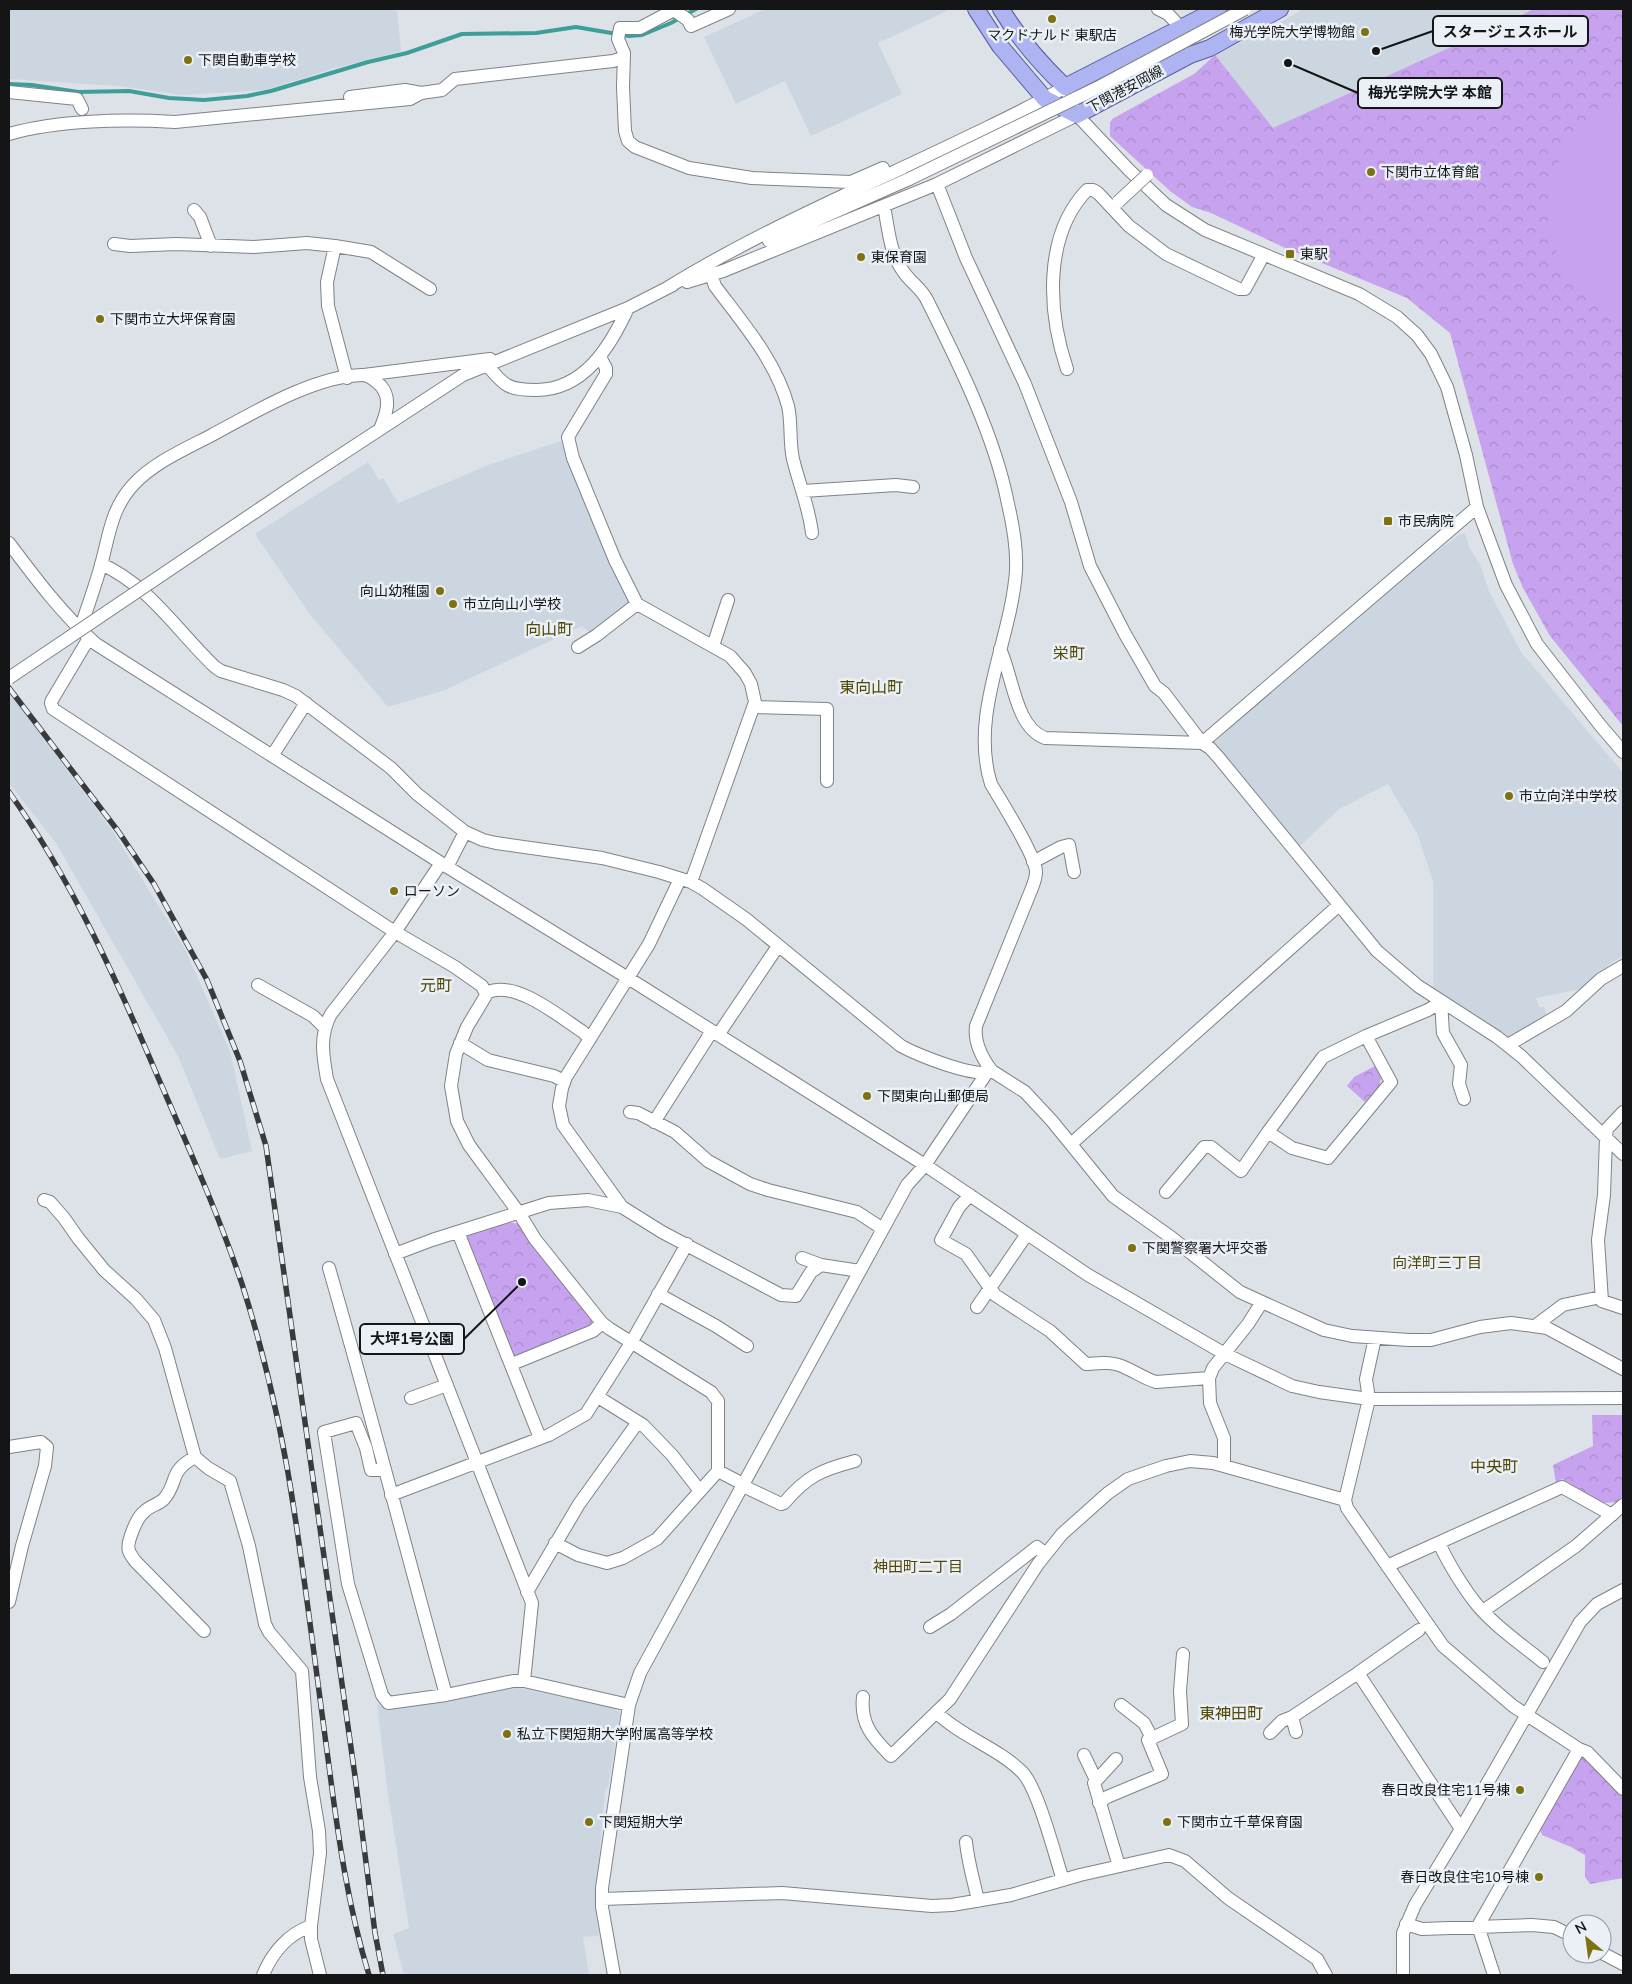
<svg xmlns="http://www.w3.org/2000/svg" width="1632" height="1984" viewBox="0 0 1632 1984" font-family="Mulish,'Noto Sans JP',sans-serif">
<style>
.built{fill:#cbd6e0}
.forest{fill:url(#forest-crowns)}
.pitch{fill:#c7a2ee}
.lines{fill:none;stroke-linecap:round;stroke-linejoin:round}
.stream{stroke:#3e9e98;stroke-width:4}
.minor-casing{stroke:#7e8387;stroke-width:14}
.major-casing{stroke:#555ca0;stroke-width:18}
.minor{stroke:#fff;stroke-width:12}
.major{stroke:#aeb4f2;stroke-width:16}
.rail-casing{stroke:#383a3c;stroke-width:5.5}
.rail{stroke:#eaf0f5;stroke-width:4;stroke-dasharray:11;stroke-linecap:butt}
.minor-bridge-casing{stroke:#7e8387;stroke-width:14;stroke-linecap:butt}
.minor-bridge{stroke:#fff;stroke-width:12}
.poi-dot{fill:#7d7111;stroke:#eaf0f5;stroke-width:2}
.labels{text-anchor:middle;stroke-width:5;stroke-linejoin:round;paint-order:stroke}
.poi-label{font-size:14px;fill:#141517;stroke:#eaf0f5;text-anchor:start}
.street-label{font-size:14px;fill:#141517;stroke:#eaf0f5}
.neighbourhood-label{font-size:15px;fill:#514806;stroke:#eaf0f5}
.quarter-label{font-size:16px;fill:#514806;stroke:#eaf0f5}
.leader{fill:none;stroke:#141517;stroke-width:2}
.callout-dot{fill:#141517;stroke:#eaf0f5;stroke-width:2}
.callout{fill:#eaf0f5;stroke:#141517;stroke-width:2}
.callout-label{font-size:15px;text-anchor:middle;font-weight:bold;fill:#141517}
</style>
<defs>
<pattern id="forest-crowns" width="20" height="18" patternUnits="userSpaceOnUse" patternTransform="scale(1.25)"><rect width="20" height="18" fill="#c7a2ee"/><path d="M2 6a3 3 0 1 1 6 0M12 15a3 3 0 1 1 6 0" fill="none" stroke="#aa8bcb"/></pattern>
</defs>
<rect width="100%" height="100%" fill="#dde2e8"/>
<!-- built -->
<path class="built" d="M 9,9 L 397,9 L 401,51 L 332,69 L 265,90 L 234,92 L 181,95 L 119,86 L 9,79 Z
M 765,9 L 951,9 L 878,43 L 902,94 L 811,136 L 785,81 L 736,104 L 704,37 Z
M 1303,9 L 1533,9 L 1273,129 L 1215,55 L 1276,25 Z
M 564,440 L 632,606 L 592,634 L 582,626 L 445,690 L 388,707 L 309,613 L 255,534 L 368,462 L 379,480 L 383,478 L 398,503 L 491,464 Z
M 1465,533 L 1470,549 L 1480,564 L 1489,591 L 1521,652 L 1623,773 L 1623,956 L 1611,963 L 1582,989 L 1536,998 L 1539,1007 L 1544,1007 L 1547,1017 L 1508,1039 L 1433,991 L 1433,881 L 1417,833 L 1388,784 L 1339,809 L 1299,847 L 1292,836 L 1221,755 L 1214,743 L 1293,671 L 1410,571 L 1459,535 Z
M 9,692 L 112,830 L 185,949 L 230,1051 L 252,1151 L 220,1159 L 178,1056 L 56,843 L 9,783 Z
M 512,1688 L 520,1688 L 613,1708 L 620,1713 L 608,1787 L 605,1791 L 595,1905 L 599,1936 L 583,1937 L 589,1975 L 404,1975 L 393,1934 L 409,1928 L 388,1794 L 377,1704 L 387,1710 Z"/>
<!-- forest -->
<path class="forest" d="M 1534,9 L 1623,9 L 1623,726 L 1550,636 L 1523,588 L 1513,564 L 1450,333 L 1407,298 L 1283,247 L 1211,213 L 1192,207 L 1170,191 L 1110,136 L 1110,123 L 1112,119 L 1194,74 L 1215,55 L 1273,128 Z
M 1375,1066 L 1381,1078 L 1379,1087 L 1365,1102 L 1347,1086 L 1354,1077 Z
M 508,1222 L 519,1224 L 594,1321 L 591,1326 L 518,1358 L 511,1356 L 464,1239 L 469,1234 Z
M 1592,1415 L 1623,1415 L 1623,1496 L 1617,1502 L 1603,1503 L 1562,1479 L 1556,1483 L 1553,1465 L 1593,1446 Z
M 1585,1755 L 1623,1795 L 1623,1878 L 1590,1884 L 1585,1877 L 1585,1855 L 1571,1847 L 1542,1835 L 1539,1827 L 1581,1756 Z"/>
<!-- pitch -->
<path class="pitch" d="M 1623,101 L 1623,325 C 1602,318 1589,299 1576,282 C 1566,270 1556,253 1551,239 C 1549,233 1549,226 1548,220 C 1544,182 1562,145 1591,122 C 1600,114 1613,108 1623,101 Z"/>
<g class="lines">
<!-- stream -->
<path class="stream" d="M 9,84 L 32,85 L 78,92 L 129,91 L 169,98 L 204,100 L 247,96 L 271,91 L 368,62 L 407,53 L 462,34 L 536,33 L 576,27 L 629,36 L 642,35 L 671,23 L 696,9"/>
<!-- minor casing -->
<g class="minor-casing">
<path id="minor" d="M 729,9 L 691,26 L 688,20 L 674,10 L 640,28 L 620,28 L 618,39 L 624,53 L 623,87 L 625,131 L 628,141 L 635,147 L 689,168 L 752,178 L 851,182 L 883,168
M 1158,9 L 1168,14 L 1182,29
M 9,92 L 77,99 L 82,109
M 350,97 L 405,90 L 421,93
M 9,134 C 58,120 124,119 175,122 L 410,99 L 421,93 L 442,90 L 455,79 L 613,61 L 623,58
M 937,184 L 966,258 L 1025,384 L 1071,502 L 1090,566 L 1125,634 L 1155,686 L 1164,693 L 1202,743 L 1210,748 L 1219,758 L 1377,951 L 1418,986 L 1497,1037 L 1521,1056 L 1623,1154
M 884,206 C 888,227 890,254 903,271 C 910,282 921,288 927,300 C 958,362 995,436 1008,504 C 1013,525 1017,550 1016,571 C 1011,641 969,714 991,784 C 1001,801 1036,856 1036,872 C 1036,878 1034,883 1032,888 L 976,1026 C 974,1042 982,1058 992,1071
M 194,210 L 200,217 L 211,246
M 769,241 L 909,179
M 114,244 L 130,246 L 176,244 L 254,247 L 307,243 L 335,246 L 371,252 L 430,289
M 335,246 L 327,282 L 328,306 L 347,378
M 711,274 L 715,286 C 742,322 776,361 788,406 C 792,423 789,441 793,459 C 799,484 809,507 812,533
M 687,282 L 723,271 L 937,184 L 1077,115
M 667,288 C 766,227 874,183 978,132 C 1007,118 1037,104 1065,87 L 1077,115 L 1129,170 L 1166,205 L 1205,230 L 1359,294 L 1397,317 L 1417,335 L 1431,354 L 1447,387 L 1466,455 L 1477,507 L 1506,585 L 1537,644 L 1600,725 L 1623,752
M 600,357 L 606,368 L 606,374 L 568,437 L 573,458 L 615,560 L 637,604 L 730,656 L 745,673 L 751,684 L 755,702 L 691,882
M 488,366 C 504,386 509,390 536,390 C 584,390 610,347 628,308
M 1067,369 C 1048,313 1043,236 1087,190 L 1093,190 L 1098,193 L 1129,226 L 1166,254 L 1239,289 L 1245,289 L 1263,256
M 364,375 L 490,359
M 301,481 L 463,375 L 628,308 L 673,285
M 803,491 L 896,485 L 913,487
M 9,543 C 36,579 62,614 96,644 L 441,863 L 628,978 L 925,1165 L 1088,1275 L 1225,1354 L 1292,1386 L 1319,1392 L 1369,1399 L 1623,1398
M 101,564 C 149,585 178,632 215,667 L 221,671 L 283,690 L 296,696 L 391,768 L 417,794 L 465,832 L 483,840 L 496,843 L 602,858 L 659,872 L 691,882 L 703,889 L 746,919 L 901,1046 C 918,1055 976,1079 992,1071 L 1025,1092 L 1052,1121 L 1113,1196 L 1172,1238 L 1240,1292 L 1324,1330 L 1352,1336 L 1409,1340 L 1431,1340 L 1480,1327 L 1511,1323 L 1547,1328 L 1623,1369
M 80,630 C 87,608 95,587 101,565 C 109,536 111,509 133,485 C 153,463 185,449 212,435 C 253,413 314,376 362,375 C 369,375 376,381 381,386 C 392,399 386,415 380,429
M 89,638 L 52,700 L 51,703 L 53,709 L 395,932 L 455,967 L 482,986 L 486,994
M 713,646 L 728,600
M 578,647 L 597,635 L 637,604
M 1000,649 C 1013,676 1015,727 1045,738 L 1202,743 L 1477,507
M 753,707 L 827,709 L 827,781
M 272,756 L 306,703
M 1033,862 L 1061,847 L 1069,845 L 1074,872
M 441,863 L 395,932 L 331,1014 C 319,1036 323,1056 327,1079 L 532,1603 L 524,1681
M 447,867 L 465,832
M 258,985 L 313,1016 L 325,1028
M 1441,1002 L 1443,1033 L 1461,1065 L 1459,1084 L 1464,1099
M 718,1035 L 778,946
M 1366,1036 L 1391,1082 L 1328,1158 L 1292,1148 L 1268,1132 L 1323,1057 L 1366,1036 L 1428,1010 L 1441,1002
M 590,1039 L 583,1032 C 560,1017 516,980 488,992 L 467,1027 L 456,1054 L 451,1086 L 457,1121 L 469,1145 L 519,1213 L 535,1239 L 602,1323 L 610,1329 L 711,1392 L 718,1401 L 718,1471 L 743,1484
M 460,1043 L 488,1060 L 554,1076 L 564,1081
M 1508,1045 L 1566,1011 L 1601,979 L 1623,966
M 630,1112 L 638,1113 L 675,1132 L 708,1161 L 750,1184 L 768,1190 L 857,1212 L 883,1229
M 1623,1112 L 1607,1129 L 1606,1137 L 1604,1195 L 1598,1240 L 1602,1301 L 1623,1308
M 654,1122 L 712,1031
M 1071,1144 L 1339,905
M 1166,1192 L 1204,1147 L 1211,1147 L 1241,1171 L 1268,1132
M 970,1195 L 959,1207 L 941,1240 L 966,1254 L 995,1295 L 1050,1331 L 1086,1364 C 1100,1363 1113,1361 1126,1368 C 1136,1372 1145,1379 1156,1382 L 1209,1378
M 44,1200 L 50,1202 L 64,1218 L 78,1238 L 104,1270 L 136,1299 L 154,1320 L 165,1348 L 195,1457 L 208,1468 L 230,1481 L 249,1546 L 265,1624 L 269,1632 L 302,1671 L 310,1777 L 319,1831 L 320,1853 L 311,1926 L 311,1939 L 320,1975
M 622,1207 L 563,1125 L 559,1106 L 562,1088 L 566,1077 L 649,944 L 680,879
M 458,1232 L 540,1438
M 395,1254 L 432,1240 L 549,1203 L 588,1200 L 622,1207 L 662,1232 L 781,1295 L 796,1296 L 811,1272 L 821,1265
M 802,1258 L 821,1265 L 860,1271
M 329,1268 C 370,1410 407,1553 446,1695
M 658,1294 L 716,1326 L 747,1346
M 977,1307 L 1027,1234
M 1535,1326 L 1563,1305 L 1601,1297
M 1375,1338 L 1366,1379 L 1369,1399 L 1345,1500 L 1347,1508 L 1443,1646 L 1513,1706 L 1579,1749 L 1587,1752 L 1623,1789
M 512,1364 L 593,1331 L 602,1323
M 598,1397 L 643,1425 L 672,1455 L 700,1491
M 411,1398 L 447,1385
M 9,1447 L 41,1442 L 47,1447 L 45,1466 L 22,1546 L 9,1602
M 195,1457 C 168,1472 179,1481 164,1499 C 158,1505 149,1506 144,1512 C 137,1517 126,1543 129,1551 C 130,1554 133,1558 135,1561 L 204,1631
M 1224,1465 L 1224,1438 L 1210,1403 L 1209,1378 L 1213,1368 L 1248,1324 L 1262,1302
M 384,1470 L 371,1470 L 366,1448 L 356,1423 L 324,1432 L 348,1584 L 382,1695 L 388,1703 L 446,1695 L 513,1681 L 524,1681 L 629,1705
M 743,1486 L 781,1504 L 784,1503 C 807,1476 821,1470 855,1461
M 391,1495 L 549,1435 L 586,1414 L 631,1343 L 687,1244
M 555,1543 L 578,1555 L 607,1563 L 623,1558 L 657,1539 L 718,1471
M 1439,1543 C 1448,1563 1464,1589 1478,1606 C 1496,1627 1521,1644 1543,1662
M 1387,1566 L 1562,1487 L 1612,1515
M 527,1592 L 579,1504 L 638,1422
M 1483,1611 L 1576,1546 L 1623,1505
M 930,1627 L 951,1614 L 1037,1547 L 1046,1554
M 1358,1673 L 1461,1829
M 863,1697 C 860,1724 873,1738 891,1756 L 950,1699 L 1038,1564 L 1062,1534 L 1108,1493 L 1128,1479 L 1166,1466 L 1190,1461 L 1213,1463 L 1345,1500
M 1121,1705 L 1144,1723 L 1152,1738
M 937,1713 C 962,1737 998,1748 1022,1772 C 1038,1788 1055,1856 1063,1880
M 1296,1732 L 1292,1717 L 1358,1673 L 1419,1630
M 1270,1733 L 1282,1721 L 1292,1717
M 1084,1755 L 1096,1780
M 1116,1759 L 1094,1783 L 1119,1866
M 1099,1803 L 1107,1797 L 1162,1774 L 1148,1740 L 1182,1724 L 1180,1691 L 1183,1654
M 966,1842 C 968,1863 974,1881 978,1901
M 602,1899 L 782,1893 L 932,1906 L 952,1905 L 1011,1895 L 1080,1875 L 1169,1855 L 1185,1861 L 1228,1898 L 1317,1959 L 1326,1975
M 1406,1924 L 1422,1929 L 1532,1925 L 1554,1927 L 1572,1936
M 1602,1953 L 1623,1964
M 263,1975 C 272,1953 288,1934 311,1926
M 614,1975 L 602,1907 L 602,1888 L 629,1705 L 640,1673 L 907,1185 L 925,1165 L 986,1074
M 1403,1975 L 1403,1933 L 1415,1905 L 1461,1829 L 1580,1622 L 1597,1604 L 1623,1590
M 1494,1975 L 1478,1926 L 1579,1749"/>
</g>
<!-- major casing -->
<g class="major-casing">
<path id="major" d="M 976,9 L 1000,46 L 1045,99 L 1077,115 L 1190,55 L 1210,48 L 1280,9
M 1001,9 C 1019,39 1040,63 1065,87 L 1218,9"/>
</g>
<!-- minor -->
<use href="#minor" class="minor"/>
<!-- major -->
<use href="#major" class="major"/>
<!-- rail casing -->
<g class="rail-casing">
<path id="rail" d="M 9,688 L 118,831 L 154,884 L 207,980 L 240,1061 L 266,1146 L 355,1776 L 375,1933 L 383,1975
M 9,792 C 71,879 115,976 157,1075 C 187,1144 218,1213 242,1284 C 266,1359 285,1446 296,1523 C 308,1604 318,1685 329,1766 C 338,1836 348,1907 369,1975"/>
</g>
<!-- rail -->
<use href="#rail" class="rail"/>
<!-- minor-bridge casing -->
<g class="minor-bridge-casing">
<path id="minor-bridge" d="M 909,179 L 1097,88 L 1245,9
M 1118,202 L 1147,175
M 9,678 L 301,481"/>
</g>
<!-- minor-bridge -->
<use href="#minor-bridge" class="minor-bridge"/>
</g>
<!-- markers -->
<g class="poi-dot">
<circle cx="1052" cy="19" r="5"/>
<circle cx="1365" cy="32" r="5"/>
<circle cx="188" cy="60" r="5"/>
<circle cx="1371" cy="172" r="5"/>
<rect x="1285" y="249" width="10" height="10" rx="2.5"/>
<circle cx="861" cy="257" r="5"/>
<circle cx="100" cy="319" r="5"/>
<rect x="1383" y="516" width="10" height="10" rx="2.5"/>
<circle cx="440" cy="591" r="5"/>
<circle cx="453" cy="604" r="5"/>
<circle cx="1509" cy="796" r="5"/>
<circle cx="394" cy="891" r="5"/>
<circle cx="867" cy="1096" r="5"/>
<circle cx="1132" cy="1248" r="5"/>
<circle cx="507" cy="1734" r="5"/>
<circle cx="1520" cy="1790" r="5"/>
<circle cx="589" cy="1822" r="5"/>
<circle cx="1167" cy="1822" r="5"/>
<circle cx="1539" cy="1877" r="5"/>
</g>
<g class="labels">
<!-- poi labels -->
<g class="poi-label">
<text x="1355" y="37" text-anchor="end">梅光学院大学博物館</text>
<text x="1052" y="40" text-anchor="middle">マクドナルド 東駅店</text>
<text x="198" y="65">下関自動車学校</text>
<text x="1381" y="177">下関市立体育館</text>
<text x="1300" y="259">東駅</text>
<text x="871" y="262">東保育園</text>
<text x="110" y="324">下関市立大坪保育園</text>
<text x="1398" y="526">市民病院</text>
<text x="430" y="596" text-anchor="end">向山幼稚園</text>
<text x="463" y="609">市立向山小学校</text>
<text x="1519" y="801">市立向洋中学校</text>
<text x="404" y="896">ローソン</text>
<text x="877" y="1101">下関東向山郵便局</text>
<text x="1142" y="1253">下関警察署大坪交番</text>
<text x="517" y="1739">私立下関短期大学附属高等学校</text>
<text x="1510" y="1795" text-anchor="end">春日改良住宅11号棟</text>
<text x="599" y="1827">下関短期大学</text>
<text x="1177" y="1827">下関市立千草保育園</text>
<text x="1529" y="1882" text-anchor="end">春日改良住宅10号棟</text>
</g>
<!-- street labels -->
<g class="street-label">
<text transform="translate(1125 89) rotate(-28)" y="5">下関港安岡線</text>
</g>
<!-- neighbourhood labels -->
<g class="neighbourhood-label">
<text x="1437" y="1268">向洋町三丁目</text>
<text x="918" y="1572">神田町二丁目</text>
</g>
<!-- quarter labels -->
<g class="quarter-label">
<text x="549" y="635">向山町</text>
<text x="1069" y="659">栄町</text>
<text x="871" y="693">東向山町</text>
<text x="436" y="991">元町</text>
<text x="1494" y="1472">中央町</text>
<text x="1231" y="1719">東神田町</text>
</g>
</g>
<!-- callouts -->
<path class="leader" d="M1376 51L1433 31M1288 63L1358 93M522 1282L464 1339"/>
<g class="callout-dot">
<circle cx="1376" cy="51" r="5"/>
<circle cx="1288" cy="63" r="5"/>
<circle cx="522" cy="1282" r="5"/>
</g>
<g class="callout">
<rect x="1433" y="16" width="155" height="30" rx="5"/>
<rect x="1358" y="78" width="144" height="30" rx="5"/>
<rect x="360" y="1324" width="104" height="30" rx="5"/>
</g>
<g class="callout-label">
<text x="1510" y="37">スタージェスホール</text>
<text x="1430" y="98">梅光学院大学 本館</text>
<text x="412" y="1344">大坪1号公園</text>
</g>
<!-- border -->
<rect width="1632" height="1984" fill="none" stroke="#141517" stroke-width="20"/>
<!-- north arrow -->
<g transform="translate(1587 1939) rotate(331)"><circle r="24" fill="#eaf0f5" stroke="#94989c"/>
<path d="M0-4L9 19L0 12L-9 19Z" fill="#7d7111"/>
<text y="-8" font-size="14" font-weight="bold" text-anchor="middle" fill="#141517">N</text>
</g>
</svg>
